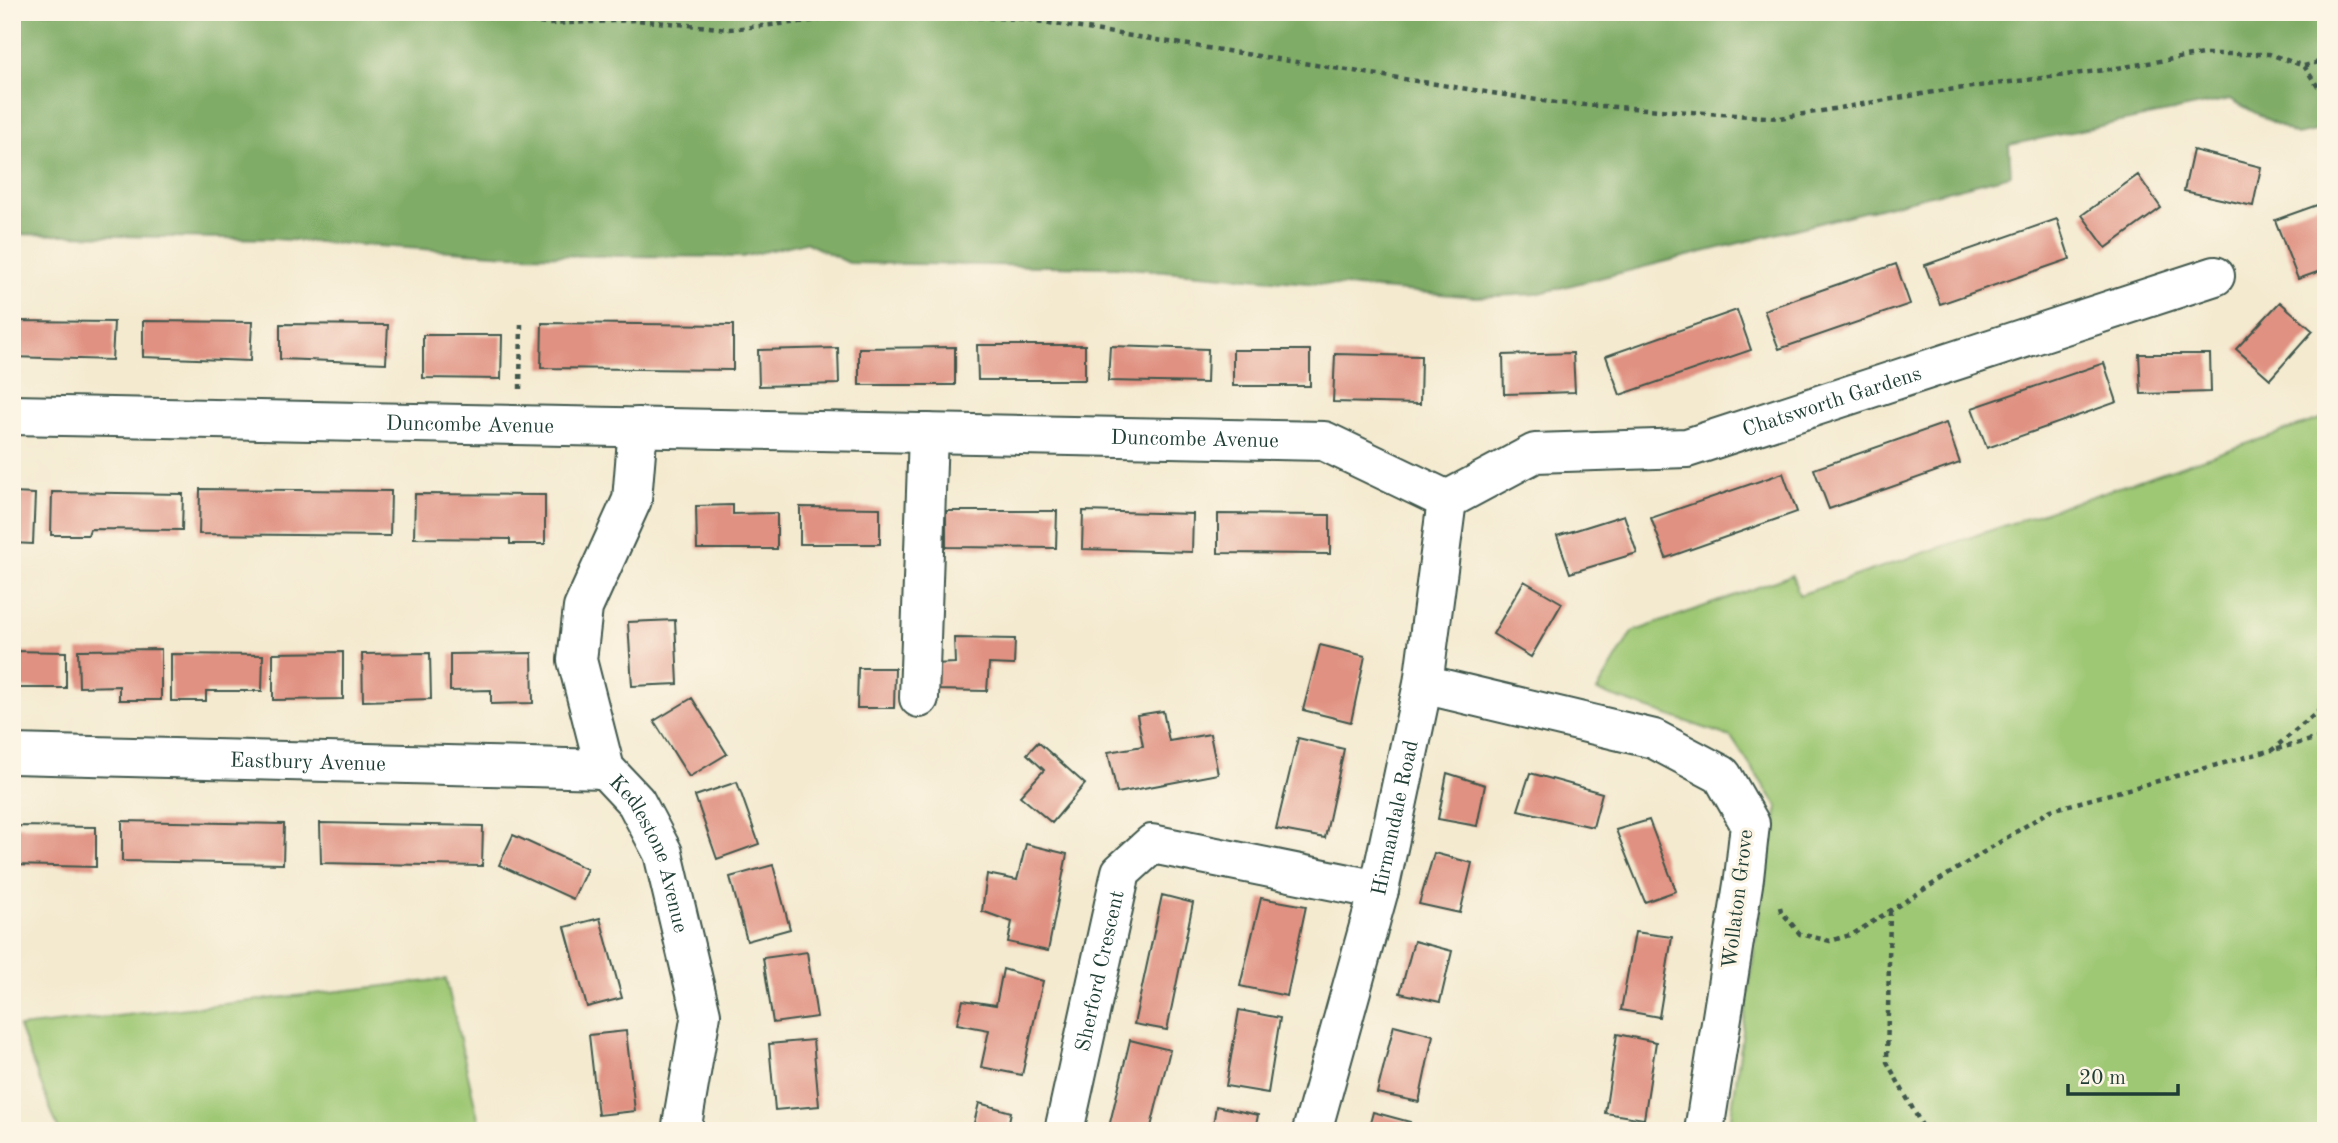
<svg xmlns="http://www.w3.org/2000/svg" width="2338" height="1143" viewBox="0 0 2338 1143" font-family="'Old Standard TT',serif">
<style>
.green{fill:#9fc874;stroke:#5f8254;stroke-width:2}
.forest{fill:#7fac66;stroke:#4f744d;stroke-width:2}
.building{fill:#e09181}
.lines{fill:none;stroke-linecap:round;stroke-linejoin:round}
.minor-casing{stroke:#3f574b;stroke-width:42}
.path{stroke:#3f574b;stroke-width:4.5;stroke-dasharray:5 5;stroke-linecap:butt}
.minor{stroke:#fff;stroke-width:38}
.labels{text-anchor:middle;stroke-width:6;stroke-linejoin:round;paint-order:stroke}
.street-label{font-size:21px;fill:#1f3d34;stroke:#fcf5e5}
</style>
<rect width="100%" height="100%" fill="#fcf5e5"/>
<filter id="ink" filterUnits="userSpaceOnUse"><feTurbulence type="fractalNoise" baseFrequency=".0143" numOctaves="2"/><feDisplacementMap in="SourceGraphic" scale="14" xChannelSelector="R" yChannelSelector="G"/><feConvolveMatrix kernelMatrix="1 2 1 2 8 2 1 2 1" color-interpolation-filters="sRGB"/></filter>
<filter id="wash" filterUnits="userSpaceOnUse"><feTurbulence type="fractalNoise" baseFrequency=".00686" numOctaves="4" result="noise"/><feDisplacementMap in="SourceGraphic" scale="28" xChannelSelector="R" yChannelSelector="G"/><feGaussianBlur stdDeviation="1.57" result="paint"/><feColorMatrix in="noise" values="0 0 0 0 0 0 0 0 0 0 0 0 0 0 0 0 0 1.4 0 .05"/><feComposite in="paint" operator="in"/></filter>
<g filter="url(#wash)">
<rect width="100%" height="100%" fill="#f4ead0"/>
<!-- green -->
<path class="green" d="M 2326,417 L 2326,1131 L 1729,1131 L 1762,896 L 1778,807 L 1731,737 L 1597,691 L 1632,632 L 1792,575 L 1799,595 Z
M 446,979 L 481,1131 L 59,1131 L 19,1027 Z"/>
<!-- forest -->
<path class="forest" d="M 12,12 L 2326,12 L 2326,129 L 2296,135 L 2230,99 L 2009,145 L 2011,175 L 1536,294 L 1476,297 L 1116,267 L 849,263 L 805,242 L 742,257 L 509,255 L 275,239 L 12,234 Z"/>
<g id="blocks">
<!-- building -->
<path class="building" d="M 2193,150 L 2261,167 L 2253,206 L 2184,191 Z
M 2138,175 L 2161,208 L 2106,248 L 2082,215 Z
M 2317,205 L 2326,228 L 2326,269 L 2298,279 L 2275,220 Z
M 2057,219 L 2070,259 L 1940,304 L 1925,265 Z
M 1896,264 L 1910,304 L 1779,349 L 1764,310 Z
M 2280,302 L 2313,331 L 2270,379 L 2236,349 Z
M 1737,310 L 1751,350 L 1620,395 L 1606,356 Z
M 12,321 L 114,322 L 112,360 L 12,357 Z
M 143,321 L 252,322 L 250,361 L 143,357 Z
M 542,323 L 733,325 L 733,370 L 541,368 Z
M 280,324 L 388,325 L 386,363 L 280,359 Z
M 423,335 L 502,335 L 501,379 L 423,378 Z
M 977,345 L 1085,345 L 1085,380 L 978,380 Z
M 1110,346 L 1208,349 L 1207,383 L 1108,381 Z
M 955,347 L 955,385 L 859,385 L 859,348 Z
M 838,348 L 839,384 L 759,386 L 758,350 Z
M 1233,350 L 1310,350 L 1310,386 L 1233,386 Z
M 1573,353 L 1575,392 L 1504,394 L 1503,355 Z
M 1335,354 L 1421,356 L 1420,404 L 1333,402 Z
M 2139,354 L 2210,354 L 2211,392 L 2141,394 Z
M 2104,363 L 2117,402 L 1987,448 L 1972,408 Z
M 1946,423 L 1960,463 L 1829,509 L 1814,469 Z
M 1783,473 L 1797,512 L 1666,558 L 1651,518 Z
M 200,489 L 391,491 L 390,536 L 199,534 Z
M 52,492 L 183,494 L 182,530 L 90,529 L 88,535 L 51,535 Z
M 12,493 L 35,494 L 33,544 L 12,543 Z
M 415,494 L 545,495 L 545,544 L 510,544 L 510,539 L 414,538 Z
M 733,505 L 733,514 L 777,513 L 777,549 L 697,549 L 696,506 Z
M 800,507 L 880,508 L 880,544 L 800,544 Z
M 946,511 L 1057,511 L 1056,548 L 946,547 Z
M 1083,511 L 1193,514 L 1192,552 L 1082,549 Z
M 1218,514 L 1330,515 L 1330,554 L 1218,553 Z
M 1624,515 L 1637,553 L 1570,573 L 1557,536 Z
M 1524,581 L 1562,603 L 1531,657 L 1493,634 Z
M 675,620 L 678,684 L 632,686 L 628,622 Z
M 954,638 L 1015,639 L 1014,665 L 989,664 L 987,691 L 934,690 L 934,664 L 955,663 Z
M 1320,645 L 1365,656 L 1351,722 L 1303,710 Z
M 161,649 L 161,700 L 119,700 L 119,686 L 79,687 L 78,650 Z
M 12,651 L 66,652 L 66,688 L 12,688 Z
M 343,652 L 343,699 L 273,700 L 273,653 Z
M 430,653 L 431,699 L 363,701 L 362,654 Z
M 532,653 L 533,703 L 491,704 L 491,690 L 450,691 L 450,654 Z
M 171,654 L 263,655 L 262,691 L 206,691 L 206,701 L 171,701 Z
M 858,668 L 895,668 L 894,708 L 857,708 Z
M 692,698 L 727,754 L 689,777 L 654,721 Z
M 1163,711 L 1169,741 L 1210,734 L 1218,774 L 1117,793 L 1108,752 L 1143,746 L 1137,715 Z
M 1298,738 L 1344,749 L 1325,838 L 1276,829 Z
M 1038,742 L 1085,784 L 1052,823 L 1020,796 L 1044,770 L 1027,754 Z
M 1447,773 L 1485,785 L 1477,826 L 1438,819 Z
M 1530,773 L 1602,793 L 1593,827 L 1518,810 Z
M 737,782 L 759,844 L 717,859 L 695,796 Z
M 1649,820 L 1676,891 L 1645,902 L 1616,830 Z
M 122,821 L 284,824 L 283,864 L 122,861 Z
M 320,823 L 483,826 L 482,866 L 321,863 Z
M 12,826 L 96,827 L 96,867 L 12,865 Z
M 513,835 L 587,869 L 573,899 L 499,865 Z
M 1026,844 L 1067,854 L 1048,951 L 1008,942 L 1012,922 L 982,911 L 987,874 L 1017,880 Z
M 1434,853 L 1472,863 L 1460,913 L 1419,904 Z
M 773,865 L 790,929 L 747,941 L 730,877 Z
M 1162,895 L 1193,903 L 1167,1030 L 1134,1024 Z
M 1261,898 L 1306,906 L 1287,996 L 1240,986 Z
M 600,918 L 622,998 L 587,1007 L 565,927 Z
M 1635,932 L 1672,937 L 1659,1017 L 1621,1010 Z
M 1414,941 L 1452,951 L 1440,1002 L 1400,993 Z
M 807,952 L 817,1017 L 773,1023 L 763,958 Z
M 1003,969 L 1043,981 L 1022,1075 L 981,1067 L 989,1030 L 957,1024 L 963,1000 L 996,1005 Z
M 1239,1010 L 1280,1018 L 1268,1093 L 1226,1086 Z
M 1394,1025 L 1433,1035 L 1419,1102 L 1377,1093 Z
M 626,1031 L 635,1111 L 598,1115 L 589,1035 Z
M 1617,1034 L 1656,1042 L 1644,1119 L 1605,1113 Z
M 813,1040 L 819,1106 L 775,1110 L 769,1044 Z
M 1130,1040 L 1170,1050 L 1150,1131 L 1108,1131 Z
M 979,1103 L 1011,1112 L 1007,1131 L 972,1131 Z
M 1216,1106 L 1258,1115 L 1255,1131 L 1212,1131 Z
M 1373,1112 L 1410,1122 L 1408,1131 L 1368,1131 Z"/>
</g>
</g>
<g filter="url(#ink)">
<use href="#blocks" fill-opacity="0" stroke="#3f574b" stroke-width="2"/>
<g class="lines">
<!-- minor casing -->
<g class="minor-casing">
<g id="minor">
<path id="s1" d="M 12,415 L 1324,441 L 1447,500"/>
<path id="s2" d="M 638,427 L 632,500 L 583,608 L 577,660 L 605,769 L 636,802 L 663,853 L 701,1014 L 681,1131"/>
<path id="s3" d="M 1447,500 L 1535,453 L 1687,448 L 2215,276"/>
<path d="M 1423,684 L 1654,739 L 1722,775 L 1750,824 L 1744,878 L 1704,1131"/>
<path d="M 919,698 L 928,433"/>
<path id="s4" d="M 12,754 L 605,769"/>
<path id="s5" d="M 1064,1131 L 1121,872 L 1152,844 L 1379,890"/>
<path id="s6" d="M 1312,1131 L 1379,890 L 1423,684 L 1447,500"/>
</g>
</g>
<!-- path -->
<path class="path" d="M 450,12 L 547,24 L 637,20 L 730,29 L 880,14 L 1024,19 L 1556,103 L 1780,118 L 1940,91 L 2105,70 L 2203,54 L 2269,54 L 2304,66 L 2326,99
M 2304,66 L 2326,60
M 520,389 L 521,322
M 2277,749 L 2326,736
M 1780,907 L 1781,911 L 1800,934 L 1830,941 L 1853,934 L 2051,810 L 2272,750 L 2326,705
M 1890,911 L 1887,1062 L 1925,1131"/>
<!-- minor -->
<use href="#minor" class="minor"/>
</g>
</g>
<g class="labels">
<!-- street labels -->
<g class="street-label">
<text dy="7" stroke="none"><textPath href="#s3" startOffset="404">Chatsworth Gardens</textPath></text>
<text dy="7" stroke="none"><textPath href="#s1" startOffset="458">Duncombe Avenue</textPath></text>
<text dy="7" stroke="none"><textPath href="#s1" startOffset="1183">Duncombe Avenue</textPath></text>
<text dy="7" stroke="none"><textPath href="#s4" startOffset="296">Eastbury Avenue</textPath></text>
<text dy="7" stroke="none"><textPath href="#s6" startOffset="324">Hirmandale Road</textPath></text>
<text dy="7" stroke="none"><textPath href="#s2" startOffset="455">Kedlestone Avenue</textPath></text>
<text transform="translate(1737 899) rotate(-83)" y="7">Wollaton Grove</text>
<text dy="7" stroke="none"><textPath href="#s5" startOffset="164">Sherford Crescent</textPath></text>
</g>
</g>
<!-- margin -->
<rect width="2338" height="1143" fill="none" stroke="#fcf5e5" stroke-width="42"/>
<!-- scale -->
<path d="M2068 1084v10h110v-10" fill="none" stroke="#1f3d34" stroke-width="3.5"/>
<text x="2079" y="1084" font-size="21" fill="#1f3d34" stroke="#fcf5e5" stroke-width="5" paint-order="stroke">20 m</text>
</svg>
